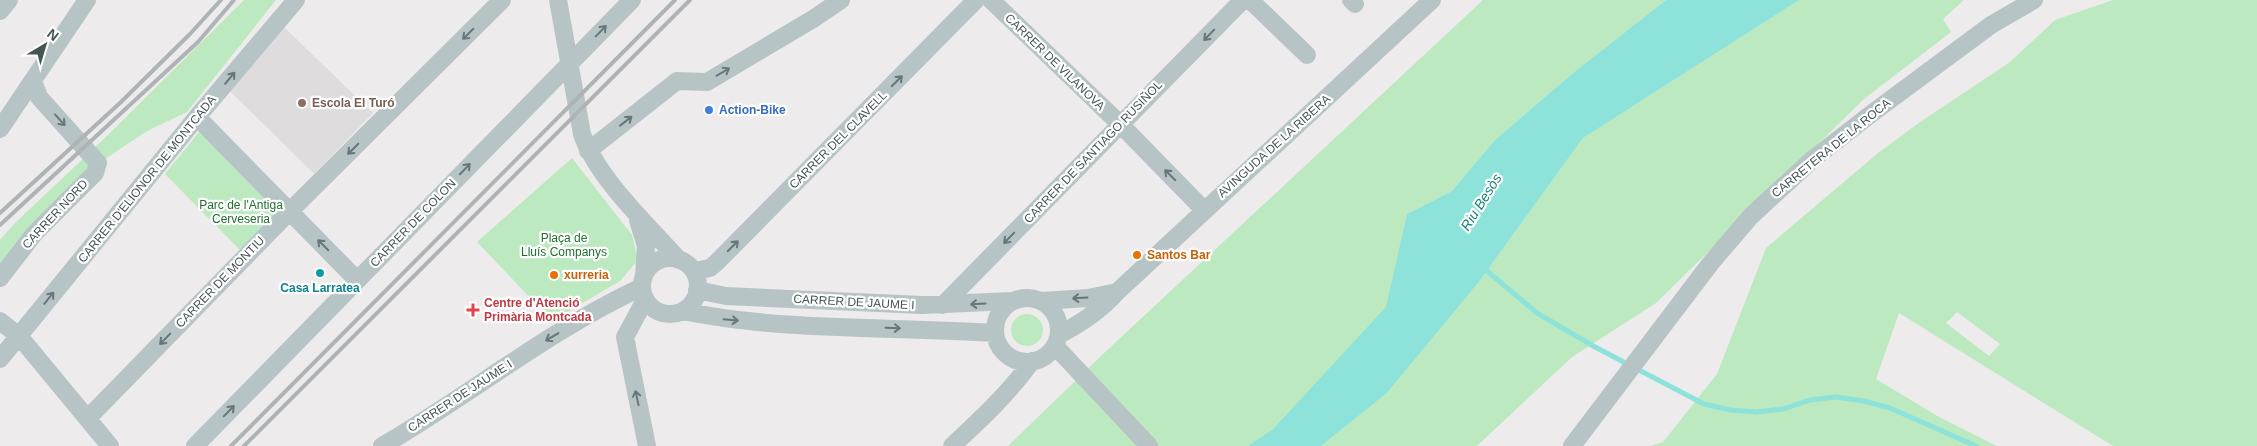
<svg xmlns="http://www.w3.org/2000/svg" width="2257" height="446" viewBox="0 0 2257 446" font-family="Helvetica,sans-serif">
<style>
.education{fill:#dfdcdd}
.green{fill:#bce9c0;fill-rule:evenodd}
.water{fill:#8de2d9}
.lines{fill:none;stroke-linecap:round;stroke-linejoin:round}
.stream{stroke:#8de2d9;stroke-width:5}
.minor{stroke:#b7c4c6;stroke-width:18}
.rail{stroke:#aeb3b5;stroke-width:4}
.oneway{stroke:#677678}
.education-dot{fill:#8d6e63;stroke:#fff;stroke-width:2}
.shop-dot{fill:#3f7fe0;stroke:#fff;stroke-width:2}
.food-dot{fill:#e8710a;stroke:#fff;stroke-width:2}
.culture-dot{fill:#0f9aa8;stroke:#fff;stroke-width:2}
.health-dot{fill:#e0444e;stroke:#fff;stroke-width:2}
.labels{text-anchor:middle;stroke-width:4.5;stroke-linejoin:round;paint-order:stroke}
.street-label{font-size:12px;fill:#455456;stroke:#fff}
.education-label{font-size:12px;font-weight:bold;fill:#785e54;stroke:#fff;text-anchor:start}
.shop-label{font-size:12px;font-weight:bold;fill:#366cbe;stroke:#fff;text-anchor:start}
.park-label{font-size:12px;fill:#1f6f2e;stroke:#fff}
.food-label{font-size:12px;font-weight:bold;fill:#c56008;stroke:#fff;text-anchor:start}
.culture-label{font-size:12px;font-weight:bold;fill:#0d838f;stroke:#fff}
.health-label{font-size:12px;font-weight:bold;fill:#be3a42;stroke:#fff;text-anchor:start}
.water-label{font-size:14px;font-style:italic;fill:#188277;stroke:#fff}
</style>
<rect width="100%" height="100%" fill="#eeebec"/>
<!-- education -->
<path class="education" d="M 284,27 L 373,113 L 314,174 L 229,90 Z"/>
<!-- green -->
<path class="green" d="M 244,0 L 276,0 L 187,112 L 147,131 L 111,155 L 77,183 L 22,235 L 0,263 L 0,240 L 13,225 L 108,135 Z
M 1483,0 L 1666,0 L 1573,73 L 1495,140 L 1452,191 L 1407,214 L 1387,307 L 1273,429 L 1248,446 L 1008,446 L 1103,354 Z
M 1799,0 L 1964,0 L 1943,19 L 1951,32 L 1864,99 L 1656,303 L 1572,357 L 1477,446 L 1321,446 L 1387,393 L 1478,283 L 1583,138 Z
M 2113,0 L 2257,0 L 2257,446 L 2113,446 L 1899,313 L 1876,379 L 1939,417 L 1997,446 L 1650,446 L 1663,442 L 1717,374 L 1766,248 L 1878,153 L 1920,122 L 2010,62 L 2055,20 ZM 1957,312 L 2000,344 L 1989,356 L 1946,323 Z
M 199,132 L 280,212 L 241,251 L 165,174 Z
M 572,158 L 632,235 L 638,260 L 620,281 L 554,320 L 538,306 L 477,242 Z
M1011 330a16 16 0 1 1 32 0a16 16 0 1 1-32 0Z"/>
<!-- water -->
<path class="water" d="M 1666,0 L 1799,0 L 1583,138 L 1478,283 L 1387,393 L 1321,446 L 1248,446 L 1273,429 L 1386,307 L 1407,214 L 1452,191 L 1495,140 L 1573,73 Z"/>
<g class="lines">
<!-- stream -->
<path class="stream" d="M 1481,266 L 1537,313 L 1595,347 L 1704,404 L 1730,410 L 1757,412 L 1783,409 L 1810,400 L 1836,397 L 1864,401 L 1890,408 L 1976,446"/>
<!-- minor -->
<path class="minor" d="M 558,0 L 582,134 C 597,178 648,225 679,260
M 991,0 L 1121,125 L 1204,210
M 1250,0 L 1307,55
M 1351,0 L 1355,4
M 0,11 L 9,0
M 197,117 L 357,280
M 0,129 L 87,0
M 588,151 L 677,81 L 707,82 L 813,19 L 841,0
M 638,220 L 646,246 L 644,276
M642 286a28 28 0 1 1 56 0a28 28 0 1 1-56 0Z
M 694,271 L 710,268 L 717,262 L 976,0
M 0,278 L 34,234 L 95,173 L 98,163 L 39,97 L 33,81
M 697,290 L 726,296 L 922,305 L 1012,301
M995 330a32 32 0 1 1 64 0a32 32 0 1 1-64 0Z
M 645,300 L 625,337 L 647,446
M 1042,301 L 1088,298 L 1117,292
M 943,305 L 1243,0
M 683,311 C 785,332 891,326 995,333
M 0,321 L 19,336 L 110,446
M 1059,335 C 1081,323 1100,311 1117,292 L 1432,0
M 1055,346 L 1149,446
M 0,359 L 197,117 L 296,0
M 88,418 L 290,211 L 502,0
M 195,446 L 632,0
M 382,446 C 470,395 549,330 642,287
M 952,446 C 981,419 1009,393 1032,361
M 1572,446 L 1710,264 L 1751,216 L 1813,159 L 1871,114 L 1991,25 L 2034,0"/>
<!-- rail -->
<path class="rail" d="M 0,213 L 121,102 L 190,34 L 221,0
M 0,225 L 198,42 L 234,0
M 231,446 L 675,0
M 244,446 L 690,0"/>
</g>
<!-- one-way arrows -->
<defs><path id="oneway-shaft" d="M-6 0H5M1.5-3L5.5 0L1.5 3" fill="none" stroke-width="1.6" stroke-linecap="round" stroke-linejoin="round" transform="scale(1.25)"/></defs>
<g class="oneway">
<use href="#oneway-shaft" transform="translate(601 31) rotate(-46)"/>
<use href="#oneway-shaft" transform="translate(468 34) rotate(135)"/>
<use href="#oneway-shaft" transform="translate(1209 35) rotate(134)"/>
<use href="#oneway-shaft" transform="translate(723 72) rotate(-30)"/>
<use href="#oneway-shaft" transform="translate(230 78) rotate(-50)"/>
<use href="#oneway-shaft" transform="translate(897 81) rotate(-45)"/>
<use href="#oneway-shaft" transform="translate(60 120) rotate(48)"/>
<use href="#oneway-shaft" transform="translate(626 121) rotate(-38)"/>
<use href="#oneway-shaft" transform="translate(353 149) rotate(135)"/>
<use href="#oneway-shaft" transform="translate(465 169) rotate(-46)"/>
<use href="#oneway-shaft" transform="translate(1170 175) rotate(-135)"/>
<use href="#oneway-shaft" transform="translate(1009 238) rotate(134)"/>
<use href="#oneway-shaft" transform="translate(323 245) rotate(-135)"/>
<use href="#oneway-shaft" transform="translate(733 246) rotate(-45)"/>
<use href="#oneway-shaft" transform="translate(49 298) rotate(-51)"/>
<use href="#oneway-shaft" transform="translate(1080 298) rotate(177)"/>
<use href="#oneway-shaft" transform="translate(978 304) rotate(177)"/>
<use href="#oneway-shaft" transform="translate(731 320) rotate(5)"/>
<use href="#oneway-shaft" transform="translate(893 328) rotate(2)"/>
<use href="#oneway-shaft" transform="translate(552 337) rotate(149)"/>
<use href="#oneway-shaft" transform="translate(165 339) rotate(134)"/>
<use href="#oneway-shaft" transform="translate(637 398) rotate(-102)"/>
<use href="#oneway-shaft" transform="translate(229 411) rotate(-46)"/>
</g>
<!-- markers -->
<circle class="education-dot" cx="302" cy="103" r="5"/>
<circle class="shop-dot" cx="709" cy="110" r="5"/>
<g class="food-dot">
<circle cx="1137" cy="255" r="5"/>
<circle cx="554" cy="275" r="5"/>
</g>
<circle class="culture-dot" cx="320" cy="273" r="5"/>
<path class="health-dot" d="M470.5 302.5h5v5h5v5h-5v5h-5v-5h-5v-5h5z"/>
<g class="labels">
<!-- street labels -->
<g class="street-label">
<text transform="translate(1055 62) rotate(44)" y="4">CARRER DE VILANOVA</text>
<text transform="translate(838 140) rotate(-45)" y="4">CARRER DEL CLAVELL</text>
<text transform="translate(1274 146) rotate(-42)" y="4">AVINGUDA DE LA RIBERA</text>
<text transform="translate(1831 148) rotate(-39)" y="4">CARRETERA DE LA ROCA</text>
<text transform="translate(1093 152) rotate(-46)" y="4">CARRER DE SANTIAGO RUSIÑOL</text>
<text transform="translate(147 179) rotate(-51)" y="4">CARRER D'ELIONOR DE MONTCADA</text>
<text transform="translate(55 214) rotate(-47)" y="4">CARRER NORD</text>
<text transform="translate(413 223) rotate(-46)" y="4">CARRER DE COLON</text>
<text transform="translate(220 282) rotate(-46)" y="4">CARRER DE MONTIU</text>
<text transform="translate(854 302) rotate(3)" y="4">CARRER DE JAUME I</text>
<text transform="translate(460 396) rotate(-33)" y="4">CARRER DE JAUME I</text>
</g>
<!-- education labels -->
<g class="education-label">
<text x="312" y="107">Escola El Turó</text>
</g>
<!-- shop labels -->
<g class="shop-label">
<text x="719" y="114">Action-Bike</text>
</g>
<!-- park labels -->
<g class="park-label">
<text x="241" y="209">Parc de l'Antiga<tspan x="241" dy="14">Cerveseria</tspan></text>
<text x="564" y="242">Plaça de<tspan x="564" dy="14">Lluís Companys</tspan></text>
</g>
<!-- food labels -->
<g class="food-label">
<text x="1147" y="259">Santos Bar</text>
<text x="564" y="279">xurreria</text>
</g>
<!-- culture labels -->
<g class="culture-label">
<text x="320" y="292">Casa Larratea</text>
</g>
<!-- health labels -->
<g class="health-label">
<text x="484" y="307">Centre d'Atenció<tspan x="484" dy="14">Primària Montcada</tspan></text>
</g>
<!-- water labels -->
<g class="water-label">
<text transform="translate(1481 202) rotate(-58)" y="5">Riu Besòs</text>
</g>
</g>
<!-- north arrow -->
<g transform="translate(45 45) rotate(38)" stroke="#ffffff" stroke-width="4" paint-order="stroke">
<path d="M0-4L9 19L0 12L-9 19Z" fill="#455456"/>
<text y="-8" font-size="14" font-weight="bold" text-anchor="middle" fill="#455456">N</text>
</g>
</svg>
